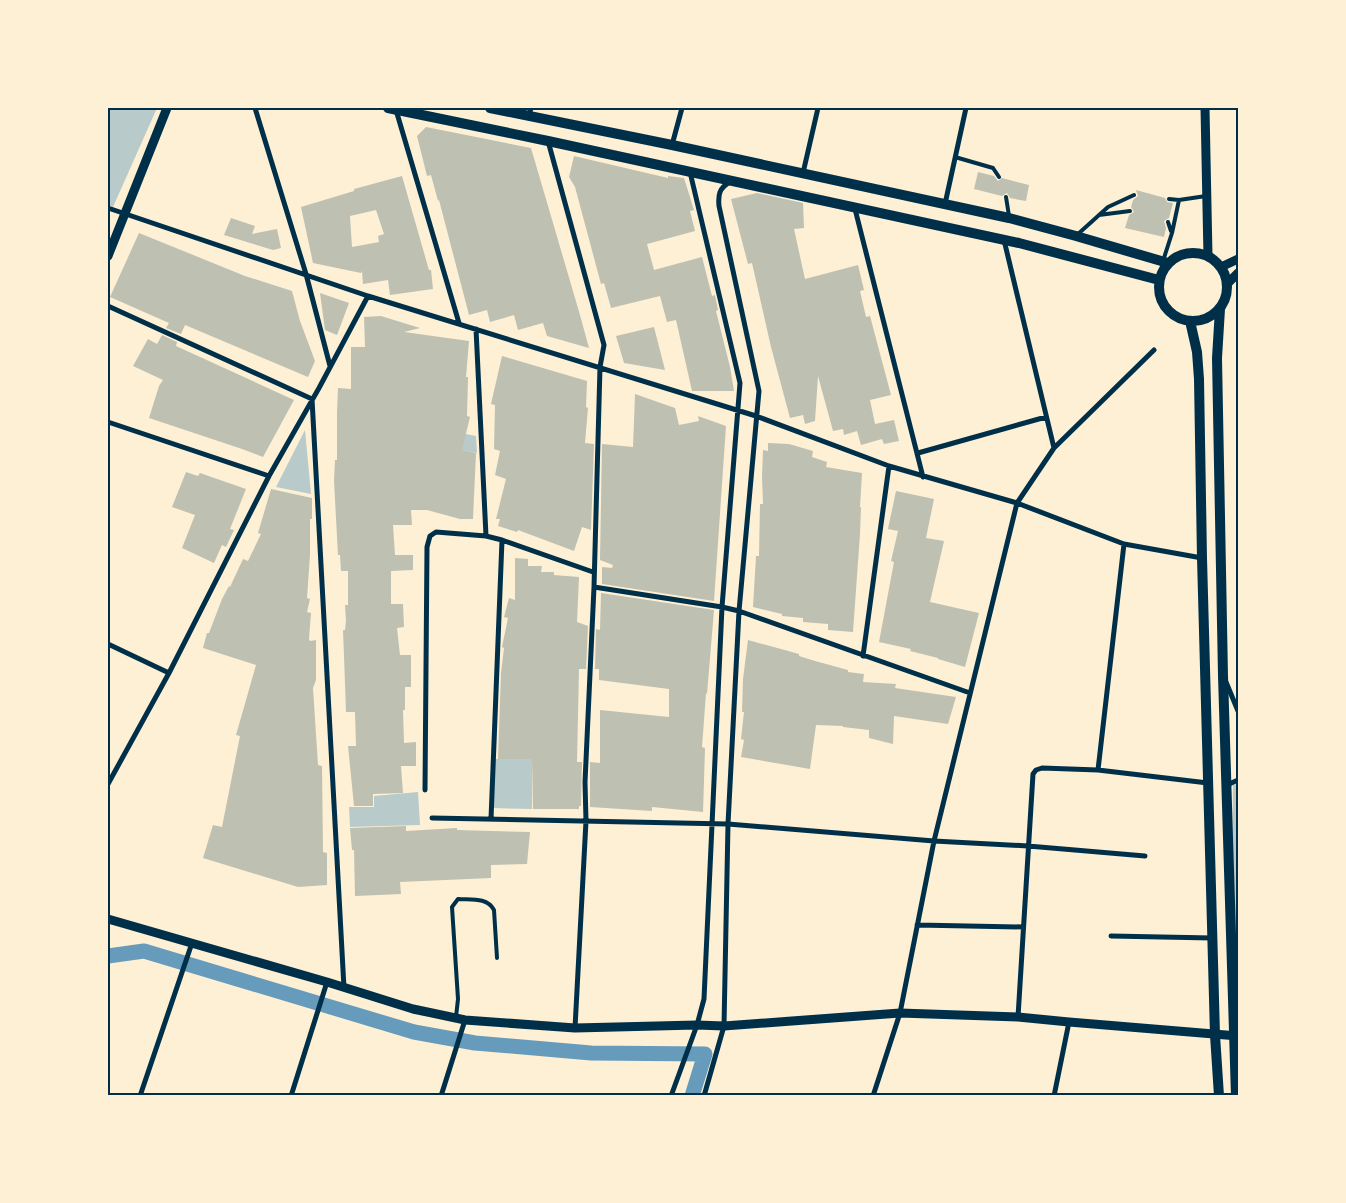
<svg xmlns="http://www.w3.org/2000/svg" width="1346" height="1203" viewBox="0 0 1346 1203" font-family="'Fira Sans',sans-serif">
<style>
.green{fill:#b9caca}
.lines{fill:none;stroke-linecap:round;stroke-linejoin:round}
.canal{stroke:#669bbc;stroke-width:15}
.building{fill:#bec0b2;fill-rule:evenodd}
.service{stroke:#003049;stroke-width:4}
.minor{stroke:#003049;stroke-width:5}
.tertiary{stroke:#003049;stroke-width:9}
.secondary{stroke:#003049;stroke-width:10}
.neatline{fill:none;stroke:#003049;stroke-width:2}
</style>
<rect width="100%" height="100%" fill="#fdf0d5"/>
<!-- green -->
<path class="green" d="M 108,108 L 157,108 L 113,207 L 108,205 Z
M 410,423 L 476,436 L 477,453 L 410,440 Z
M 305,430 L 311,494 L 276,487 Z
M 495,759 L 532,759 L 532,809 L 493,808 Z
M 1238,784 L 1238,1028 L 1231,949 L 1233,785 Z
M 418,792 L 420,825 L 350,827 L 349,807 L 374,807 L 374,796 Z"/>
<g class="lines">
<!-- canal -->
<path class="canal" d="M 108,956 L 144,951 L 414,1032 L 475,1043 L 591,1053 L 705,1054 L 692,1096"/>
</g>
<!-- building -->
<path class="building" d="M 426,127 L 531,148 L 580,315 L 589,348 L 547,336 L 543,323 L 518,330 L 514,315 L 490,322 L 487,310 L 469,315 L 439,200 L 438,201 L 431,175 L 427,176 L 417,136 Z
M 574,156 L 668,178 L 668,176 L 684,178 L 694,210 L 690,211 L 695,231 L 647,244 L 654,270 L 702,257 L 712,296 L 715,295 L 718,310 L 716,311 L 730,367 L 734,391 L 692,391 L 676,320 L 667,322 L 660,296 L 611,308 L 604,283 L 601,284 L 575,187 L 569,177 Z
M 978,172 L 994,176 L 998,181 L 1002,178 L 1029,185 L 1026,201 L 1010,198 L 1007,193 L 1002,196 L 974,189 Z
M 402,176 L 429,270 L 431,270 L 433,289 L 390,295 L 388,280 L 363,284 L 362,271 L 361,273 L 313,263 L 301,207 L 354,191 L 354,189 ZM 376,210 L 384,234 L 378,236 L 379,242 L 352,247 L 350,216 Z
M 1136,190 L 1165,198 L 1167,202 L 1173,203 L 1169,218 L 1164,221 L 1166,228 L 1164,237 L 1125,228 L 1129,215 L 1134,212 L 1131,207 L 1133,200 L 1138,196 Z
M 757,193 L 803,203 L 804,228 L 794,229 L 805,279 L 858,265 L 864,290 L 860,291 L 866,317 L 870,316 L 891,395 L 870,400 L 875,424 L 894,420 L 899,441 L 884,444 L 882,439 L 861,445 L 857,431 L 844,435 L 843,429 L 833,431 L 818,376 L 815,421 L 805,424 L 803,415 L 790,418 L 771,347 L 752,263 L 748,264 L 731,199 Z
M 231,218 L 255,226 L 252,234 L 277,229 L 281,248 L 273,250 L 224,235 Z
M 139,233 L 245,276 L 292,291 L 300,321 L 315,361 L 308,377 L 185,325 L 181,334 L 166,328 L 169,323 L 110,297 Z
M 320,293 L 349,303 L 337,335 L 325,330 Z
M 381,316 L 420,328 L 404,332 L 469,341 L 466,377 L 468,377 L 467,416 L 470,417 L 462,450 L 476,453 L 473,519 L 460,519 L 427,510 L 411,510 L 412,525 L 393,525 L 395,555 L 413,555 L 413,570 L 391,571 L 391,604 L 403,604 L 404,627 L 397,628 L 400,655 L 411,655 L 411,687 L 405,687 L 405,710 L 403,710 L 404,743 L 416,742 L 416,766 L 401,766 L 403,793 L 373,794 L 373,806 L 354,806 L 348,746 L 356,746 L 355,712 L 346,712 L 344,656 L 343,630 L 345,630 L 346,621 L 345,605 L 348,605 L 348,571 L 341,571 L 340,555 L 338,555 L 334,481 L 335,460 L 337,460 L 337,412 L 338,388 L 351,389 L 351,347 L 365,347 L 364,317 Z
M 654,327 L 665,370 L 624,363 L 616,336 Z
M 162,335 L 177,342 L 176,346 L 294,400 L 263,457 L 242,449 L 149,418 L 159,386 L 163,380 L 133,366 L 148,339 L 157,344 Z
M 502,356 L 587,381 L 586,407 L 588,408 L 585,443 L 594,444 L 591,530 L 582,527 L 574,551 L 518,530 L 517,532 L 498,526 L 500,519 L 496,519 L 506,479 L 495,475 L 500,451 L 494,449 L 495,405 L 491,404 Z
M 635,394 L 675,408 L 679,425 L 699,421 L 698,416 L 726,426 L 714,601 L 602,584 L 602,567 L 612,568 L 613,565 L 600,560 L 602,444 L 633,447 Z
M 768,443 L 789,444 L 813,451 L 812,457 L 827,462 L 826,467 L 862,473 L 860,507 L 861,507 L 860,534 L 853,632 L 828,630 L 828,624 L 803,622 L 803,618 L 782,616 L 782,614 L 753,607 L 756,556 L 759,556 L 760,504 L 763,504 L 762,476 L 763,450 L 768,451 Z
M 186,472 L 198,476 L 200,473 L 246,489 L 230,529 L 234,530 L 226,547 L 222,545 L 214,563 L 182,548 L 195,515 L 172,507 Z
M 271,489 L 312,498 L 312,519 L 310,519 L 310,555 L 307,598 L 310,599 L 307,612 L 311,613 L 309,639 L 310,641 L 316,640 L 316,680 L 313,688 L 318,765 L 322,766 L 323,852 L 327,853 L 327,885 L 298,887 L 203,858 L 213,825 L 222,827 L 240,736 L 236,735 L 256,665 L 203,648 L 207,633 L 209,633 L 222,599 L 229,586 L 230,587 L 243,559 L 248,561 L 261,534 L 258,533 Z
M 896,491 L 934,499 L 926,538 L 944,541 L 930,602 L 979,613 L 965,667 L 938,659 L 938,658 L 910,651 L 911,649 L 879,642 L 894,562 L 891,561 L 898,531 L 888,529 Z
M 515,558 L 528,559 L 528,566 L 542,566 L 541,572 L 554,572 L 554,575 L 579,577 L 577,622 L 588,626 L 586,669 L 579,669 L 577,762 L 582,762 L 581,806 L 579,806 L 579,809 L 533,809 L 532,759 L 498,759 L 501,673 L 504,648 L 502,647 L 508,618 L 504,617 L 509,598 L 515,600 Z
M 601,593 L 714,610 L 707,694 L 706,693 L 702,747 L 705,748 L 703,812 L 652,807 L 652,811 L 590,807 L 590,762 L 600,763 L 600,710 L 669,717 L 669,689 L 599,680 L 599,669 L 595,669 L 596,629 L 600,630 Z
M 748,640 L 799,654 L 799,656 L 815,661 L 848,670 L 848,672 L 864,674 L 863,682 L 896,684 L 895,688 L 956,697 L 948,724 L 894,716 L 893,744 L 869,738 L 869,730 L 843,727 L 843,726 L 816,725 L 810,769 L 741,757 L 744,740 L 741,739 L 744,712 L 742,712 L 743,679 Z
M 406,826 L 406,831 L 457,828 L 457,830 L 530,832 L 527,864 L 491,865 L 491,878 L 400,882 L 401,894 L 355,896 L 354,850 L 352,850 L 350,828 Z"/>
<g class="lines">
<!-- service -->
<path class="service" d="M 955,157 L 993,168 L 999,177
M 1006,197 L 1009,216
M 1169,199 L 1179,200 L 1206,196
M 1099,215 L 1130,211
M 1168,222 L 1171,231
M 1078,234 L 1108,207 L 1134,195
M 1163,261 L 1172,233 L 1179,200
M 456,1017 L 458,999 L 452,907 L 458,899 C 471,900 487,897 494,910 L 497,958"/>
<!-- minor -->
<path class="minor" d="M 255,108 L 306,274 L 330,366
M 396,110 L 459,323
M 529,115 L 531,108
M 548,141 L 604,345 L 600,367 L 594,587 L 585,782 L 586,821 L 575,1028
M 672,145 L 682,108
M 803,173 L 818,108
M 945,204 L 966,108
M 108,208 L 368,296 L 756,416 L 889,466 L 1017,503 L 1124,544 L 1202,558
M 855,209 L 923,477
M 1004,240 L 1054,448
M 108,306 L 312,399
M 476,329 L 486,536
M 312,399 L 344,988
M 108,422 L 269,476
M 918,453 L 1046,417
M 594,587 L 722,607 L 739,611 L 970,693
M 108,644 L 169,673
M 863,656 L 889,466
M 1226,682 L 1238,711
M 1098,770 L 1124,544
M 108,784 L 169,673 L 269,476 L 319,388 L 368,296
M 1227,785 L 1238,780
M 425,790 L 427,547 L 430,536 L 436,532 L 486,536 L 502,540 L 593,572
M 432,818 L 728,824 L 934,841 L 1028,846 L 1145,856
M 491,819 L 502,540
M 917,925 L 1023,927
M 1111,936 L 1212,938
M 1018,1017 L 1033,774 L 1036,770 L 1042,768 L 1098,770 L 1208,783
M 140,1096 L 192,943
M 291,1096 L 327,982
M 441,1096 L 465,1020
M 671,1096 L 697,1025 L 704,999 L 722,607 L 740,383 L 690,172
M 704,1096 L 724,1026 L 728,824 L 739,611 L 759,391 L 719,206 C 718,195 719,188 730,182
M 873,1096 L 900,1013 L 934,841 L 1017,503 L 1054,448 L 1154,350
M 1054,1096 L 1069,1022"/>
<!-- tertiary -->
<path class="tertiary" d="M 1205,108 L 1208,256
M 108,256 L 167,108
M 1221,267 L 1238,259
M 1227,284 L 1238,273
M 108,919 L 327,982 L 413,1009 L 465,1020 L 575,1028 L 697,1025 L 724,1026 L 900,1013 L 1018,1017 L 1069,1022 L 1238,1036"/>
<!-- secondary -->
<path class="secondary" d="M 388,108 L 548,141 L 1019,243 L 1159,280
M 490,108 L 672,145 L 1009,218 L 1076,236 L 1168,263
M1159 287a34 34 0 1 1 68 0a34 34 0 1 1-68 0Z
M 1220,309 L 1217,358 L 1223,676 L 1236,1096
M 1190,321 L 1197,352 L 1199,379 L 1202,558 L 1215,1035 L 1219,1096"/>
</g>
<!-- border -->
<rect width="1346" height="1203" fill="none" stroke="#fdf0d5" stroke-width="218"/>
<rect x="109" y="109" width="1128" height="985" class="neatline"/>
</svg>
